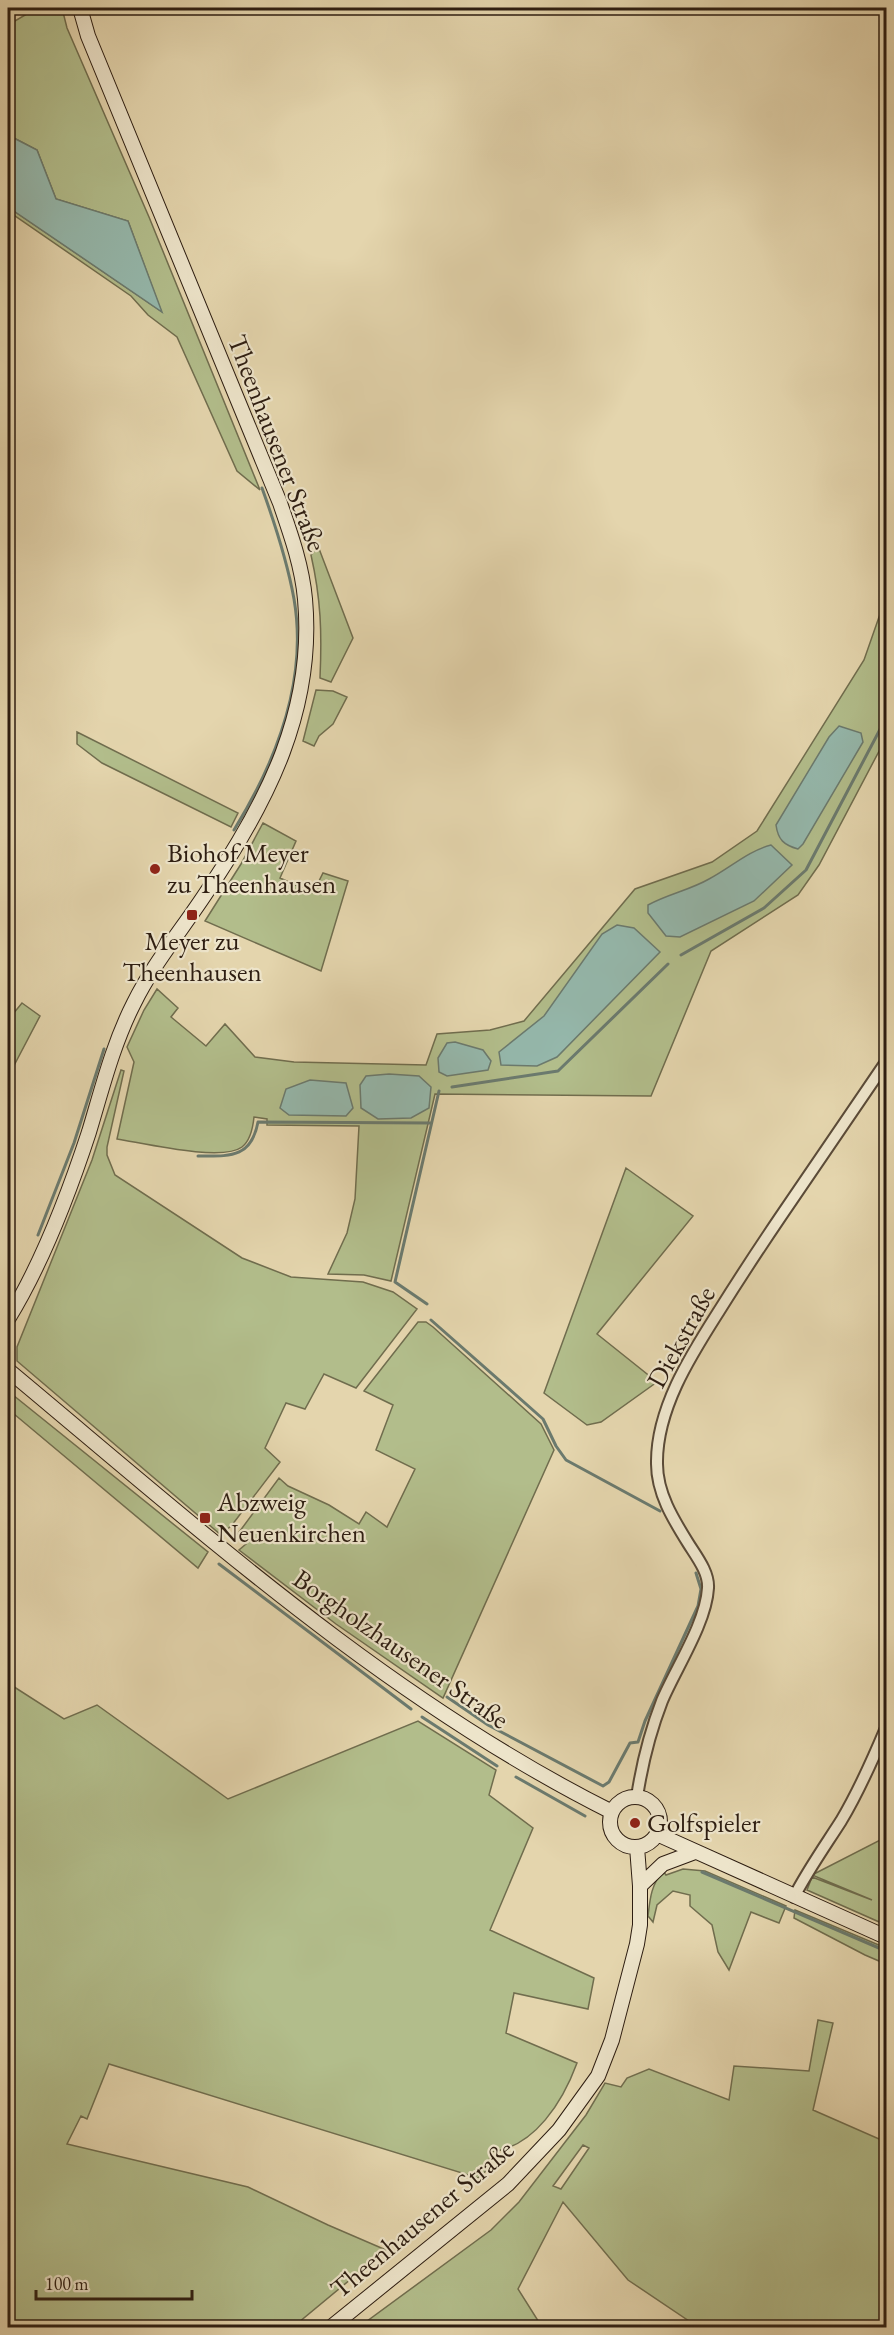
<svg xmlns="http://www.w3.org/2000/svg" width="894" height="2335" viewBox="0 0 894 2335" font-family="'EB Garamond',serif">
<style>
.green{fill:#b2bd8b;stroke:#706d4e;stroke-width:1.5;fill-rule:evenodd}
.water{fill:#95b8ac;stroke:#6b7a6e;stroke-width:1.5}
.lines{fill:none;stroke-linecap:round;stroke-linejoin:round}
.stream{stroke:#6b7a6e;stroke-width:3}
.street-casing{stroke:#5b4b38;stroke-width:14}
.secondary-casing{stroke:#2d1d11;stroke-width:16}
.street{stroke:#ede4ca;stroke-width:10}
.secondary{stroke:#ede4ca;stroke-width:14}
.poi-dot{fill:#8f2418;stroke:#ede4ca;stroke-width:2}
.labels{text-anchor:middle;stroke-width:4.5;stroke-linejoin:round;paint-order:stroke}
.street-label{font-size:27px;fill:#2d1d11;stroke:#ede4ca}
.poi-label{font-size:27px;fill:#2d1d11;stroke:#ede4ca;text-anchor:start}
</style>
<rect width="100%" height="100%" fill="#e4d5ad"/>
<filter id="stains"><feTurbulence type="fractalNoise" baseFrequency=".00333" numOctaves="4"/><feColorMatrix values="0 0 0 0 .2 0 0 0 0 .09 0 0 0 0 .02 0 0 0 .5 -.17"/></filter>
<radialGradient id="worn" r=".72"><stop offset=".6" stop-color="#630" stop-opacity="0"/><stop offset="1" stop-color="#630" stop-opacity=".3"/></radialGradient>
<!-- green -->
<path class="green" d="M 37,8 L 62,8 L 67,28 L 149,217 L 260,490 L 237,471 L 177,337 L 148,315 L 131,296 L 8,211 L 8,207 L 161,311 L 128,221 L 56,199 L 37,150 L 8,135 L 8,25 Z
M 318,546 L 353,638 L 331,682 L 320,678 C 322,633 321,599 311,555 Z
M 886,597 L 886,738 L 819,865 L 798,895 L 711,951 L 651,1096 L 435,1094 L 391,1281 L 364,1275 L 328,1274 L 347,1233 L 355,1199 L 359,1126 L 267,1125 L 267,1119 L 254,1117 C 253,1127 251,1140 242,1147 C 222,1162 143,1143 117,1139 L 134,1062 L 127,1047 L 144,1010 L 157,989 L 178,1008 L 171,1017 L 206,1046 L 225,1024 L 255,1057 L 294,1062 L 426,1065 L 437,1034 L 490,1030 L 524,1021 L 635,889 L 712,862 L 757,831 L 864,660 Z
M 316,690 L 333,691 L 347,697 L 333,724 L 319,736 L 314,746 L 303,741 Z
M 77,732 L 238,813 L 231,827 L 102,763 L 77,744 Z
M 263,823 L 296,841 L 280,878 L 313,893 L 323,873 L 348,881 L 321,971 L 205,921 L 241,864 Z
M 22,1003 L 40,1016 L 8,1077 L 8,1020 Z
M 121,1070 L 124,1071 L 107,1147 L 107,1155 L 115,1175 L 242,1258 L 291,1277 L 363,1282 L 393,1292 L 417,1309 L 356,1388 L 324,1374 L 305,1409 L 286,1403 L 265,1448 L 280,1462 L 232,1525 L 221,1535 L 17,1361 L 17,1347 L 92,1160 Z
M 626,1168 L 693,1216 L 597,1334 L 657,1382 L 601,1422 L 587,1425 L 544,1393 Z
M 418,1322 L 426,1322 L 433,1327 L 541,1424 L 554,1450 L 443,1698 L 336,1624 L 239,1550 L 246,1544 L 237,1535 L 279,1478 L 288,1486 L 329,1505 L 359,1524 L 366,1512 L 387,1527 L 415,1469 L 376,1450 L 393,1405 L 364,1391 Z
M 8,1391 L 208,1552 L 198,1568 L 8,1409 Z
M 8,1683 L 64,1719 L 97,1705 L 228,1799 L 418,1721 L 496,1770 L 489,1795 L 533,1828 L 490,1930 L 594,1978 L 588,2009 L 514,1993 L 506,2033 L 577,2063 C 563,2101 535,2147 491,2152 L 487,2170 L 478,2178 L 109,2064 L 87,2119 L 81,2116 L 67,2144 L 248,2187 L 328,2225 L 386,2250 L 293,2327 L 8,2327 Z
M 884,1838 L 886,1839 L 886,1925 L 807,1890 L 812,1877 L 872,1900 L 812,1875 Z
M 683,1869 L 705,1871 L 786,1906 L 779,1923 L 751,1912 L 729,1970 L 718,1952 L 712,1925 L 690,1906 L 690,1895 L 673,1891 L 657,1905 L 653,1922 L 648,1916 C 650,1899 651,1885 663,1871 L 666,1875 Z
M 795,1910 L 886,1948 L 886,1964 L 865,1955 L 794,1918 Z
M 818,2020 L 833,2023 L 813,2110 L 886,2142 L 886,2327 L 698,2327 L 628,2280 L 563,2202 L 518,2289 L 542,2327 L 359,2327 L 491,2230 L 519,2202 L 586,2115 L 605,2083 L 621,2087 L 627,2078 L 649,2069 L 729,2100 L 734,2066 L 809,2071 ZM 583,2145 L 589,2148 L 561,2189 L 553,2186 Z"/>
<!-- water -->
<path class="water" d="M 8,135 L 37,150 L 56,199 L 128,221 L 162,312 L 8,207 Z
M 839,726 L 861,733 L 863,742 L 803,844 L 798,849 C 784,845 778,840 776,825 L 829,737 Z
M 771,845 L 792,865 L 754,901 L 680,937 L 666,936 L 648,913 L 648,905 C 668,894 690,890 709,879 C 730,868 748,851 771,845 Z
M 617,925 L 634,928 L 660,952 L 557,1057 L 537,1066 L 501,1065 L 499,1052 L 544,1016 L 602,934 Z
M 455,1042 L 483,1050 L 491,1061 L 488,1070 L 447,1076 L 439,1072 L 438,1058 L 447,1043 Z
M 389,1074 L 419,1076 L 431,1087 L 429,1108 L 411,1118 L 378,1119 L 361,1108 L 360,1085 L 366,1076 Z
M 310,1080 L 346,1083 L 353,1108 L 346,1116 L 289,1115 L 280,1108 L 286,1089 Z"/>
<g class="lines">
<!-- stream -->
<path class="stream" d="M 234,830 C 276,762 308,680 294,599 C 287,560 275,524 262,488
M 681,955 L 764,908 L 806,870 L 886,718
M 452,1087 L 558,1071 L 668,964
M 198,1156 C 229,1156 251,1159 258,1122 L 431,1123
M 38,1235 L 74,1143 L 104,1049
M 427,1304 L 395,1282 L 439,1091
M 431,1320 L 543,1419 L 556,1446 L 566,1460 L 660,1511
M 219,1564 L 411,1709
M 447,1697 L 488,1725 L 603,1786 L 609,1782 L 630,1743 L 638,1742 L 645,1721 L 698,1606 L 701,1589 L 696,1573
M 422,1717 L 497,1766
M 516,1777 L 585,1816
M 702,1872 L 886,1951"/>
<!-- street casing -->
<g class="street-casing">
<path id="street" d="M 637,1797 C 642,1764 650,1732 662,1701 C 676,1668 706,1623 708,1588 C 709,1572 696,1556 688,1543 C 673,1519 657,1493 657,1464 C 656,1409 691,1355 719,1311 C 739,1279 760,1247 781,1216 C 816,1165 851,1114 886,1062
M 794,1897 C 808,1870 825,1846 841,1821 C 859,1791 873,1759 886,1728"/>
</g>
<!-- secondary casing -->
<g class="secondary-casing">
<path id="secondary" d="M 8,1319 C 42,1264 69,1193 89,1132 C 102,1089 113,1044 134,1003 C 153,964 184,927 208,890 C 268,801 315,709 305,599 C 302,566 291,535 280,503 L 88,36 L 80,8
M 8,1370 C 199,1529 388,1700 612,1812
M610 1822a25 25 0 1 1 50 0a25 25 0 1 1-50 0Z
M 657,1834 L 886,1937
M 640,1886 L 663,1864 L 695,1852
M 330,2328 L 508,2184 L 559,2130 L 598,2076 L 612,2040 L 637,1944 L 640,1925 L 640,1886 L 637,1847"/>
</g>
<!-- street -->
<use href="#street" class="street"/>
<!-- secondary -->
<use href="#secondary" class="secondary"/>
</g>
<!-- markers -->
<g class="poi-dot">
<circle cx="155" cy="869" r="6"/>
<rect x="186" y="909" width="12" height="12" rx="3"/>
<rect x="199" y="1512" width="12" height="12" rx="3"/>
<circle cx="635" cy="1823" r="6"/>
</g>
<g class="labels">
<!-- street labels -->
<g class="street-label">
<text transform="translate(277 443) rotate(69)" y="9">Theenhausener Straße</text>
<text transform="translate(681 1337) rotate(-61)" y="9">Diekstraße</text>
<text transform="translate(401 1649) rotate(35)" y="9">Borgholzhausener Straße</text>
<text transform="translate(422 2219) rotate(-40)" y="9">Theenhausener Straße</text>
</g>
<!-- poi labels -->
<g class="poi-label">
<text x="167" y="862">Biohof Meyer<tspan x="167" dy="31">zu Theenhausen</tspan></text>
<text x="192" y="950" text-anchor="middle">Meyer zu<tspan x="192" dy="31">Theenhausen</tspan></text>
<text x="217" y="1511">Abzweig<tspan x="217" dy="31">Neuenkirchen</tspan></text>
<text x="647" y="1832">Golfspieler</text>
</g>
</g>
<!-- margin -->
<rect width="894" height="2335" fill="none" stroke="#e4d5ad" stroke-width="30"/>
<rect x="9" y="9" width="876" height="2317" fill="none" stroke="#2d1d11" stroke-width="3"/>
<rect x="15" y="15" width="864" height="2305" fill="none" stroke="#2d1d11" stroke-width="1.5"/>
<!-- scale -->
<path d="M36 2290v9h156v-9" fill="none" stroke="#2d1d11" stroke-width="3"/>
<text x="45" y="2290" font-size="18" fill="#2d1d11" stroke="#ede4ca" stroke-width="4.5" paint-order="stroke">100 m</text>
<rect width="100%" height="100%" filter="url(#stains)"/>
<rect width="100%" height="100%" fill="url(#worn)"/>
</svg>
